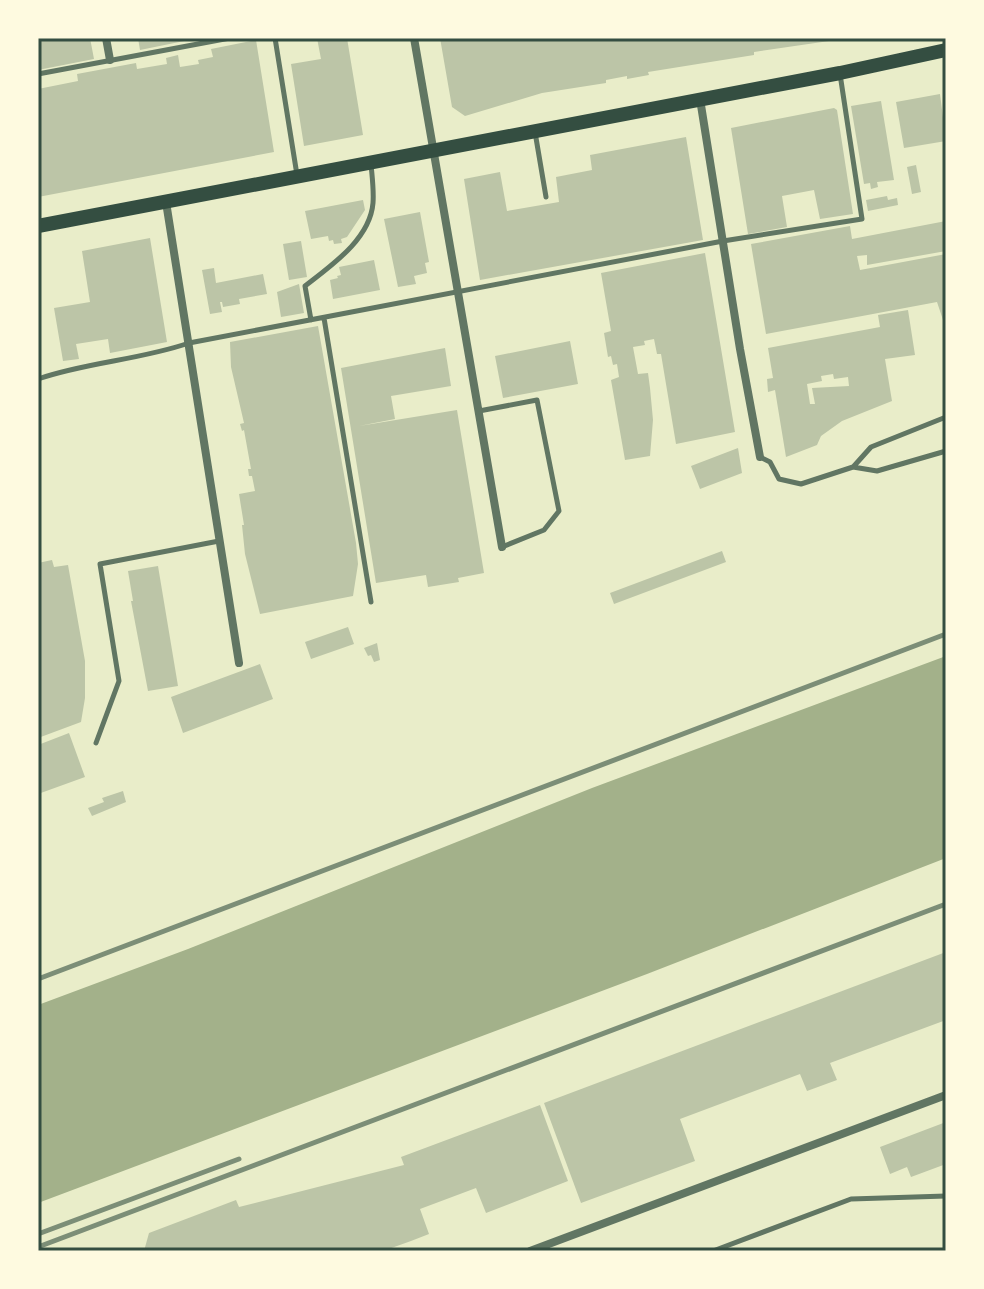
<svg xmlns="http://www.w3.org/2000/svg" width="984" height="1289" viewBox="0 0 984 1289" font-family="'IBM Plex Sans',sans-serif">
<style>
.water{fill:#a3b18a}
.building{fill:#bcc5a7;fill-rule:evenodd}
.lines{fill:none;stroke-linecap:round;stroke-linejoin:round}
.service{stroke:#617663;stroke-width:5}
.minor{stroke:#617663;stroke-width:8}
.secondary{stroke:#344e41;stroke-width:14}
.rail{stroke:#7c8e77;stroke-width:5}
.neatline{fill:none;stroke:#344e41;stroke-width:3}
</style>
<rect width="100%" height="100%" fill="#e9edc9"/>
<!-- water -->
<path class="water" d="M 946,656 L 946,858 L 647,974 L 38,1203 L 38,1005 L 188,949 L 592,788 Z"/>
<!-- building -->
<path class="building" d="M 38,38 L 90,38 L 94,59 L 38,70 Z
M 138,38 L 194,38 L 194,39 L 140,50 Z
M 317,38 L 347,38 L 363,135 L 304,146 L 291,64 L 321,59 Z
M 440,38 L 828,38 L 829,41 L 754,52 L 754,55 L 648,72 L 649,75 L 627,79 L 627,76 L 606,80 L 606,83 L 542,93 L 465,116 L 452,107 Z
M 256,40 L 274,152 L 38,197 L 38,89 L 78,81 L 77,74 L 136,63 L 137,69 L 167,64 L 166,58 L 178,55 L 180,67 L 199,64 L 198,60 L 213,57 L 211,49 Z
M 940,94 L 946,141 L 904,148 L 896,102 Z
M 881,101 L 894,180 L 877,182 L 878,187 L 871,189 L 870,183 L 864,184 L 851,106 Z
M 834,108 L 837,110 L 853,214 L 820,219 L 814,190 L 782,196 L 787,227 L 748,234 L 731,128 Z
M 686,137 L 703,240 L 480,280 L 464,179 L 500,172 L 507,211 L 559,202 L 556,177 L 592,170 L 590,155 Z
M 916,165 L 921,192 L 912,194 L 907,167 Z
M 887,196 L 888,200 L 897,198 L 898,205 L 868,211 L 866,200 Z
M 363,200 L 365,210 L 347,237 L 341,239 L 342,243 L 334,244 L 333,240 L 329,241 L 328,236 L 311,239 L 305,211 Z
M 420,212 L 429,262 L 425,263 L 427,273 L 414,276 L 416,284 L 398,287 L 384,219 Z
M 946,221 L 946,251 L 867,265 L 867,255 L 857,256 L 860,270 L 946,254 L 946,329 L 937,302 L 766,334 L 751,244 L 850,226 L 852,239 Z
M 150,238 L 167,342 L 110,353 L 108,339 L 76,344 L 79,359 L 63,361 L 54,308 L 90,302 L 82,251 Z
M 301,241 L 307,277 L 289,280 L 283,244 Z
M 705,253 L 735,432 L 676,444 L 661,354 L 657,354 L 654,339 L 644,341 L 645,345 L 633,347 L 638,374 L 648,373 L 650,388 L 653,420 L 650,456 L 625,460 L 611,380 L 619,377 L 617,364 L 613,365 L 611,356 L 608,357 L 604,333 L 611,331 L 601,273 Z
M 374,260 L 380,290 L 333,299 L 330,280 L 338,278 L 337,276 L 341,275 L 339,267 Z
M 214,268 L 216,283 L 263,274 L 267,294 L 239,299 L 240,304 L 223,307 L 222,302 L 220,302 L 222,312 L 210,314 L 202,270 Z
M 299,284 L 304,313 L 281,317 L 277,292 Z
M 908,310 L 915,355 L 885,359 L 892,401 L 842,421 L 821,436 L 817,445 L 786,457 L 775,390 L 768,392 L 767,379 L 773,378 L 768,348 L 880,327 L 878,315 ZM 833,374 L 834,379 L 848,377 L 849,386 L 812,388 L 815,404 L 810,404 L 807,384 L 822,381 L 821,376 Z
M 318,326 L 356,543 L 358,564 L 353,596 L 260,614 L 245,554 L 242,525 L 244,525 L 239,494 L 255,491 L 252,476 L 249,476 L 248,469 L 251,469 L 244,430 L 242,431 L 240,424 L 244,423 L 231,367 L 230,342 Z
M 570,341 L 578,384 L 503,398 L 495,356 Z
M 445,348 L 451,386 L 391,396 L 395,419 L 359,426 L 457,410 L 484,573 L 458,578 L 459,582 L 428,587 L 426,575 L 376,583 L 341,368 Z
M 738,448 L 742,473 L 700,489 L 691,466 Z
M 722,551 L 726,562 L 614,604 L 610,593 Z
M 52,560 L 54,567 L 68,565 L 85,661 L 85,698 L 81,722 L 38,738 L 38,563 Z
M 158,566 L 178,686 L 148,691 L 131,601 L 133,601 L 128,571 Z
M 348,627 L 354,644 L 311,659 L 305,642 Z
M 377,643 L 380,660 L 374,662 L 371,655 L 368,656 L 364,648 Z
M 260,664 L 273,699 L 183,733 L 171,697 Z
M 69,733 L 85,777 L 38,794 L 38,745 Z
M 123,791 L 126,802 L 92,816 L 88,808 L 104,802 L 102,798 Z
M 946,952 L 946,1020 L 830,1063 L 837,1080 L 807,1091 L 800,1074 L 680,1119 L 695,1161 L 581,1203 L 544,1103 Z
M 540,1105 L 568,1181 L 486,1213 L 476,1188 L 420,1209 L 429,1234 L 411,1241 L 383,1251 L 318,1251 L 317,1249 L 311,1251 L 144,1251 L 149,1233 L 236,1200 L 239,1207 L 404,1165 L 401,1157 Z
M 946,1122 L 946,1164 L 911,1177 L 907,1167 L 890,1174 L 880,1147 Z"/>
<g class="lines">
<!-- service -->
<path class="service" d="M 275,38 L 297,175
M 38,74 L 230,38
M 535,132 L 546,197
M 324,318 L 371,602
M 311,320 L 305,286 C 332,265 370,239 373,203 C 374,190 372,176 371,164
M 38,379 C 87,362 140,360 189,343 L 723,241 L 862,219 L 840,74
M 479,411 L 537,400 L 559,511 L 544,530 L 502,547
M 760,457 L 770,462 L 779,479 L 801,484 L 853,467 L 877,471 L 946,451
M 854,466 L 871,447 L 946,417
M 96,743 L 119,681 L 100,564 L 219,541
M 713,1251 L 851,1199 L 946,1196"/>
<!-- minor -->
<path class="minor" d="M 106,38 L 110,60
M 414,38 L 502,547
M 700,99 L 740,349 L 760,457
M 166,202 L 239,663
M 530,1251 L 946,1095"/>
<!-- secondary -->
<path class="secondary" d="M 38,226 L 840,73 L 946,50"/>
<!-- rail -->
<path class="rail" d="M 38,979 L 946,634
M 38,1234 L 239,1159
M 38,1247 L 946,904"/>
</g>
<!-- border -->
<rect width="984" height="1289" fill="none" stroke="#fefae0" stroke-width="80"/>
<rect x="40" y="40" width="904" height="1209" class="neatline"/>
</svg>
